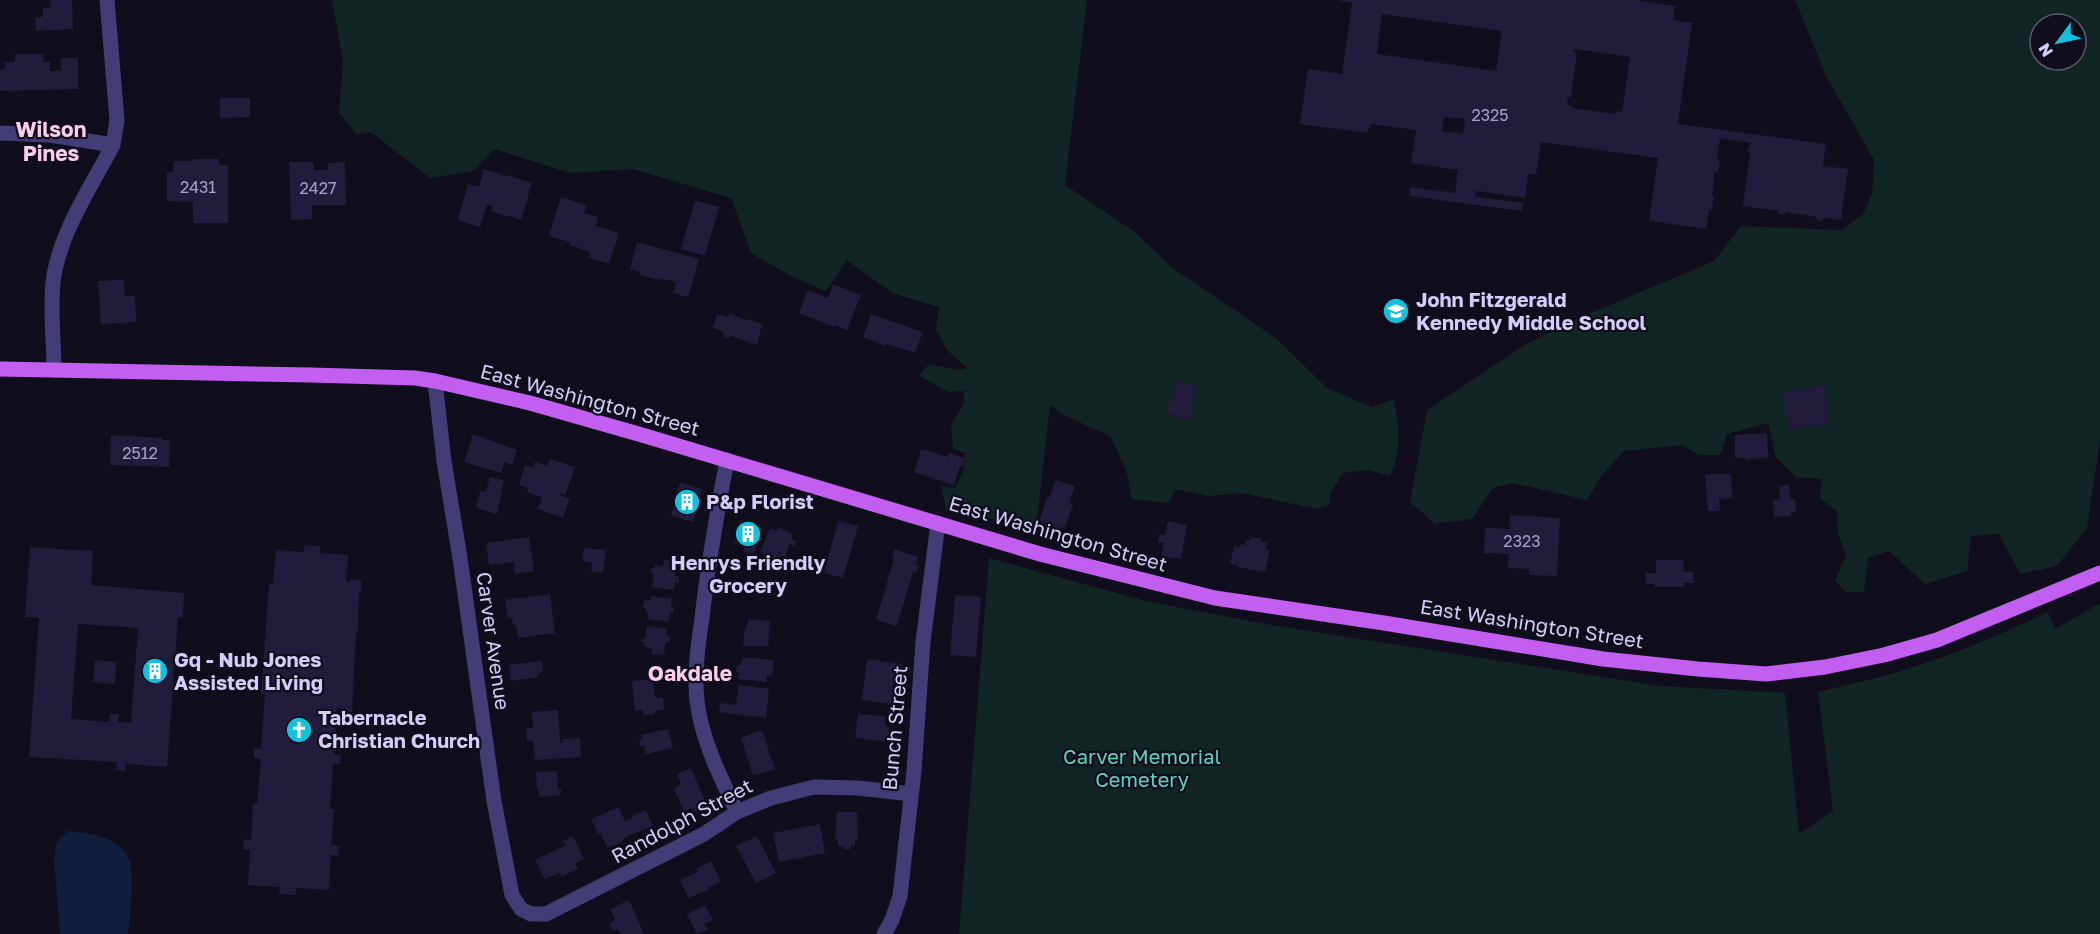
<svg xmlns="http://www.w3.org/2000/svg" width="2100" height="934" viewBox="0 0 2100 934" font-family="'Golos Text',sans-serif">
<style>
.green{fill:#112525;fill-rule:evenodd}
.water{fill:#101f3d}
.building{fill:#231b3b;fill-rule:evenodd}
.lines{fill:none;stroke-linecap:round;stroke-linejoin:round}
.minor{stroke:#423c77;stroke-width:15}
.major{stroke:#c25ef0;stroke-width:15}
.labels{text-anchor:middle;stroke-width:4.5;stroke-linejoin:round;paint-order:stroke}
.number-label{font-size:16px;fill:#a8a0ca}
.poi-label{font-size:20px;font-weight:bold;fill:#d4cdfa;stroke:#100d1c;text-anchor:start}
.street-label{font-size:20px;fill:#d4cdfa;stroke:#100d1c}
.park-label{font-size:20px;fill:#61d2bc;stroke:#100d1c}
.neighbourhood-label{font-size:21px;font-weight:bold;fill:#fbcee8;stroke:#100d1c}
</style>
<rect width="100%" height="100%" fill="#100d1c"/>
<!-- green -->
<path class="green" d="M 332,0 L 1087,0 L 1065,185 L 1135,232 L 1170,266 L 1277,339 L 1327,388 L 1372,407 L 1394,399 C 1399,425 1402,452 1390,476 L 1368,470 L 1343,473 L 1331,492 L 1329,505 L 1317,509 L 1242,493 L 1208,496 L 1176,489 L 1168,503 L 1132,499 L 1126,470 L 1111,437 L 1060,413 L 1050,405 L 1036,530 L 984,517 L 977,521 L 946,509 L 941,486 L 955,488 L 964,469 L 965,453 L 953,449 L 951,426 L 964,403 L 964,391 L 949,392 L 919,376 L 929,364 L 957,370 L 967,368 L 947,350 L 936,330 L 939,307 L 892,293 L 847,260 L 826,291 L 793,277 L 751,253 L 731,198 L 633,169 L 570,173 L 495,149 L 473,171 L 430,178 L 371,132 L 356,134 L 339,113 L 343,61 Z
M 1795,0 L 2100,0 L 2100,439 L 2087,528 L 2057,566 L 2020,574 L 1999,534 L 1971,536 L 1967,571 L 1925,584 L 1889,551 L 1868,558 L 1864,592 L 1846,592 L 1835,581 L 1846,556 L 1838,533 L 1837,512 L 1820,498 L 1822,479 L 1796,477 L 1776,457 L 1768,423 L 1727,434 L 1720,455 L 1699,455 L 1682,445 L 1624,451 L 1602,475 L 1587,500 L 1513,483 L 1493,488 L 1472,519 L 1435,524 L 1410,502 L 1427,410 L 1526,344 L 1586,315 L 1714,261 L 1741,226 L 1842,230 L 1863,214 L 1872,194 L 1874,160 L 1826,76 ZM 2040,24 L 2076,24 L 2076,60 L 2040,60 Z
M 989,558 L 1146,601 L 1266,624 L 1660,686 L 1785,693 L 1799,834 L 1833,811 L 1818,692 C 1837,687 1857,683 1876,678 C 1935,663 1993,638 2048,612 L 2055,629 L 2100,603 L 2100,934 L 959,934 Z"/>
<!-- water -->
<path class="water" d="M 68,831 C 88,832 121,838 129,859 C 135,875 130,917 128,934 L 60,934 L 54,858 L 57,842 Z"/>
<!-- building -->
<path class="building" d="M 50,0 L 72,0 L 73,29 L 36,31 L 35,17 L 43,17 L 43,8 L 51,7 Z
M 1338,0 L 1635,0 L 1675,6 L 1673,20 L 1692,23 L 1678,124 L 1826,144 L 1823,166 L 1848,169 L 1841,220 L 1823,218 L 1822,221 L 1816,220 L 1817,217 L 1785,212 L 1785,215 L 1778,214 L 1779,211 L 1743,206 L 1750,153 L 1747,151 L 1751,143 L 1720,138 L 1717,160 L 1720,161 L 1718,173 L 1715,172 L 1712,195 L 1714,196 L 1712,209 L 1709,209 L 1706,229 L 1649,221 L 1658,158 L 1541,142 L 1536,175 L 1528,174 L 1525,198 L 1476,191 L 1475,197 L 1523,203 L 1522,211 L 1409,196 L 1410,187 L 1455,193 L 1458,170 L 1411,163 L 1416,130 L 1371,124 L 1367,133 L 1300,124 L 1308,69 L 1342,74 L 1352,3 ZM 1382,14 L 1502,31 L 1496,71 L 1377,54 ZM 1574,49 L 1630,57 L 1622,112 L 1615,111 L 1615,114 L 1572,108 L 1572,106 L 1567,105 L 1568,97 L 1571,97 L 1577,53 L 1574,52 ZM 1444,117 L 1465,119 L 1463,134 L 1442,131 Z
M 15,54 L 43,54 L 43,62 L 50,62 L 50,71 L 61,71 L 61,58 L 78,58 L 78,89 L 0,91 L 0,70 L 5,69 L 5,62 L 15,62 Z
M 220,98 L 250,98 L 250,117 L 220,118 Z
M 194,159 L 219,159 L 219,165 L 228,165 L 228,223 L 193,223 L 193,202 L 167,201 L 167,172 L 173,172 L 173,161 L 194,161 Z
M 289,162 L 313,162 L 314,170 L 328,170 L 328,163 L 345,162 L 346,205 L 312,205 L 312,219 L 291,220 Z
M 484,169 L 532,183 L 521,220 L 491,211 L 493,206 L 487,205 L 480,227 L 458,220 L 468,184 L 479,187 Z
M 561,197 L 586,205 L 584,213 L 598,217 L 596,226 L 619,233 L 609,264 L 588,257 L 590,252 L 569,245 L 570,242 L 549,236 Z
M 695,200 L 719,207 L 705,256 L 681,249 Z
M 637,242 L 699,259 L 688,297 L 673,293 L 676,282 L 659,278 L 659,280 L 640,275 L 641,272 L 630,269 Z
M 124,280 L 125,296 L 135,296 L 136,322 L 101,324 L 98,281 Z
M 833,284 L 861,295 L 847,330 L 835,325 L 834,327 L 799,313 L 808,290 L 828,298 Z
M 730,313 L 735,316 L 762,324 L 757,345 L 731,336 L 728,338 L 724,336 L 723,331 L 713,328 L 717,314 L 727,317 Z
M 871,314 L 923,332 L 915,353 L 887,344 L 886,346 L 863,337 Z
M 1176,380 L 1197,386 L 1188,419 L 1167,414 Z
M 1824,385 L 1830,424 L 1789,430 L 1783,392 Z
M 1767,433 L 1768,457 L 1746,460 L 1746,458 L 1735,458 L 1735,435 Z
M 473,434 L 517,450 L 512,465 L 505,462 L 501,473 L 464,462 Z
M 111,435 L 162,438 L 162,440 L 170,441 L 169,467 L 110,465 Z
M 921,449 L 948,457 L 949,453 L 965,458 L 963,467 L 960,466 L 954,485 L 914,472 Z
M 550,459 L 575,467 L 565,495 L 560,493 L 559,495 L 570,498 L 563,518 L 538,509 L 542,497 L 527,492 L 528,488 L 519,485 L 525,465 L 533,467 L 535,462 L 547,466 Z
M 1731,473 L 1732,498 L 1719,499 L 1720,511 L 1708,511 L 1705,475 Z
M 490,477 L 504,480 L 497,514 L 476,508 L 480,491 L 486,492 Z
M 1056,480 L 1075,486 L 1069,503 L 1073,504 L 1065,529 L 1057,527 L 1056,532 L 1044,528 L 1046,524 L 1039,522 L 1047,497 L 1049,498 Z
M 680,482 L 702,489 L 693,522 L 671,516 Z
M 1789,485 L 1790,499 L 1795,499 L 1796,512 L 1791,512 L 1791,516 L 1774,517 L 1773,500 L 1780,499 L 1779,486 Z
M 1510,515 L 1560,518 L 1557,576 L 1529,575 L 1529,569 L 1508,568 L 1509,554 L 1484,553 L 1485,528 L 1509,529 Z
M 740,520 L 761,525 L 754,554 L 743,551 L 745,546 L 734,543 Z
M 838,521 L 858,526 L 843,578 L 824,573 Z
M 1168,521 L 1187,525 L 1181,559 L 1161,556 L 1164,543 L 1158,542 L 1159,534 L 1165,535 Z
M 778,527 L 793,535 L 791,539 L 796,541 L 794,546 L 790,544 L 785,558 L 781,556 L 779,561 L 760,552 L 770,528 L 777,531 Z
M 529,537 L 534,571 L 515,574 L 514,562 L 489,565 L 486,543 Z
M 1251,537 L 1262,539 L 1261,542 L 1267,543 L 1266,549 L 1270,550 L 1265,572 L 1238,567 L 1238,565 L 1230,564 L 1234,546 L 1240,547 L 1241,544 L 1245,545 L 1246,540 L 1250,540 Z
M 304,545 L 320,546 L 320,553 L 348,555 L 346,581 L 350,582 L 350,579 L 361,580 L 361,591 L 359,591 L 358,631 L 356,631 L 352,712 L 341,711 L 342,708 L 337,708 L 334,754 L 341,755 L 340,764 L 333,764 L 330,809 L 334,809 L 331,845 L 339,846 L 338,856 L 331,855 L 329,890 L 296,888 L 296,895 L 279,894 L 280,887 L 248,885 L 250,850 L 243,849 L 244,839 L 251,840 L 253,803 L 257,804 L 261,759 L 254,758 L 254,748 L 261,749 L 265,694 L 261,694 L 269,584 L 273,584 L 276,550 L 304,552 Z
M 30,547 L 93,551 L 91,585 L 184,593 L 183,618 L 178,617 L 167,767 L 128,764 L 126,762 L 125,771 L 116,770 L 117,762 L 29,757 L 39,618 L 25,617 ZM 78,624 L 138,628 L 131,723 L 118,722 L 119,714 L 110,714 L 109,722 L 71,719 Z
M 584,548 L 606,550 L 603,573 L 591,571 L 592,563 L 582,561 Z
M 894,549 L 918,557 L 916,565 L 919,566 L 916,573 L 913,572 L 897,626 L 876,620 L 894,559 L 892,559 Z
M 664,560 L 677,562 L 675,576 L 679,576 L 679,583 L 675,582 L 674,590 L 652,587 L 654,574 L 651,573 L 651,568 L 655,568 L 655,565 L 663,566 Z
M 1656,560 L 1683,560 L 1684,572 L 1693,572 L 1694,583 L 1684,583 L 1684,587 L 1655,587 L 1655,584 L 1646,584 L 1645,573 L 1656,573 Z
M 550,594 L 555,633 L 518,638 L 516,625 L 513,625 L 512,618 L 508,618 L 505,600 Z
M 955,595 L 981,597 L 976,657 L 950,655 Z
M 651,596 L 672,599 L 671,607 L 674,607 L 673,613 L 670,613 L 668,622 L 648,619 L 649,613 L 646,613 L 646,608 L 643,608 L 644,600 L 650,601 Z
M 748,619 L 770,621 L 768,646 L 743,646 L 745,628 L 747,628 Z
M 647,626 L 667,629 L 666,636 L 670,637 L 669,643 L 666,642 L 664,655 L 651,654 L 652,648 L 644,647 L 645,643 L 641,642 L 642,638 L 645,639 Z
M 742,657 L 774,660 L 772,676 L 767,675 L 766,682 L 738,679 L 739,672 L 736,672 L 737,665 L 741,665 Z
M 867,659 L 902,664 L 900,684 L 893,684 L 891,704 L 862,700 Z
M 95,660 L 116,662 L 115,684 L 93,682 Z
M 542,661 L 543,672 L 538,673 L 538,677 L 511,681 L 509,665 Z
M 653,679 L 654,693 L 656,698 L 663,697 L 664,710 L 655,711 L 655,714 L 644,715 L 643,710 L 635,711 L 632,681 Z
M 739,685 L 769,689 L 766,718 L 719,712 L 720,703 L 736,705 Z
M 558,710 L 560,743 L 563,743 L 563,739 L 580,738 L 581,757 L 535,760 L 533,741 L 527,741 L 526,729 L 533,728 L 532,712 Z
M 858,714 L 885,716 L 885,727 L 889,727 L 888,742 L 855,738 Z
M 668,729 L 673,748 L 646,754 L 644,745 L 640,746 L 639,741 L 642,740 L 641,735 Z
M 762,730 L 775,769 L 753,776 L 741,738 Z
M 691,768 L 706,803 L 700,806 L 701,809 L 694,812 L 692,808 L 684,812 L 674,789 L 681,784 L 677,774 Z
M 557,771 L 558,789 L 561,789 L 561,793 L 559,795 L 539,797 L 539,790 L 537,790 L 536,772 Z
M 619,807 L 625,822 L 633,818 L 632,816 L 646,810 L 653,826 L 630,835 L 622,840 L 622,842 L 607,848 L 601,833 L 598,834 L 591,819 Z
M 837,812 L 857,812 L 858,840 L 855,840 L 855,846 L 851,846 L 851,849 L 843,849 L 843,846 L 838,846 L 838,839 L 835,839 Z
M 820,824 L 825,853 L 779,862 L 773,833 Z
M 573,836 L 584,859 L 575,863 L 578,869 L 561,877 L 559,873 L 545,879 L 535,860 L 566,845 L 563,841 Z
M 757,836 L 776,873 L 756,883 L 736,846 Z
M 711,861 L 721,881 L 709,887 L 710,889 L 688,898 L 680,880 L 698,872 L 696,869 Z
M 629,900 L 644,934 L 621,934 L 618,929 L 612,931 L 609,923 L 615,920 L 610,909 Z
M 705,905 L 713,920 L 705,924 L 708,930 L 697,934 L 687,914 Z"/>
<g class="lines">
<!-- minor -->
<path class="minor" d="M 0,133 L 50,135 L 113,145
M 54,370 C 54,342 50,312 53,283 C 58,235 91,187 113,145 L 117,120 L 107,0
M 435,381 L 444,461 L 460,558 L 494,801 L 512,895 L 521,909 L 531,914 L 546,914 L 704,834 L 737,812 L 771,798 L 814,787 L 858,788 L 911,794
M 727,460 C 717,513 708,565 702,618 C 698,645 694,674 697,701 C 702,741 720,776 737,812
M 884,934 L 892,920 L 900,896 L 914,771 L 923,642 L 938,523"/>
<!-- major -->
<path class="major" d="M 0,369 L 311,375 L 415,378 L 435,381 L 530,403 L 642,435 L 1040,554 L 1215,598 L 1384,623 L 1603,659 L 1698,669 L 1766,674 L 1825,667 L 1884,655 L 1937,640 L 2100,573"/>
</g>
<!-- icons -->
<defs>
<g id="school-disc" transform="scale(1.35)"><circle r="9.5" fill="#15bfde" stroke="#100d1c"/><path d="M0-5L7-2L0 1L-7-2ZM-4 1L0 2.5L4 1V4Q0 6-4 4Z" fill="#fff"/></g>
<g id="building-disc" transform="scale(1.35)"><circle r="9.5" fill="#15bfde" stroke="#100d1c"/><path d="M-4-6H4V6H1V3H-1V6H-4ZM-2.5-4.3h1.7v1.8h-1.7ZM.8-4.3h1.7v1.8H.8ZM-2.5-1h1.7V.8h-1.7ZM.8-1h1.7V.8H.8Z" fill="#fff"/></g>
<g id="church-disc" transform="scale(1.35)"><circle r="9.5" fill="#15bfde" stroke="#100d1c"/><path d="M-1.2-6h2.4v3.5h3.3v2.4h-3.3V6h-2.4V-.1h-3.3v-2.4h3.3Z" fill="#fff"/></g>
</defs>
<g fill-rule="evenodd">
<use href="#school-disc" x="1396" y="311"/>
<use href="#building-disc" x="687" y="502"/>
<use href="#building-disc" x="748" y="534"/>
<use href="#building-disc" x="155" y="671"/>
<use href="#church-disc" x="299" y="730"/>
</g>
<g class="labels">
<!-- number labels -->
<g class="number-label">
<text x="1490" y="121">2325</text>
<text x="198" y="193">2431</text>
<text x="318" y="194">2427</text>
<text x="140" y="459">2512</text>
<text x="1522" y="547">2323</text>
</g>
<!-- poi labels -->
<g class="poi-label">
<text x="1416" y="307">John Fitzgerald<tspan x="1416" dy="23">Kennedy Middle School</tspan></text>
<text x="706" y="509">P&amp;p Florist</text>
<text x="748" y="570" text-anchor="middle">Henrys Friendly<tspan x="748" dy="23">Grocery</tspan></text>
<text x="174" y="667">Gq - Nub Jones<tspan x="174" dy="23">Assisted Living</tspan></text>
<text x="318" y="725">Tabernacle<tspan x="318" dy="23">Christian Church</tspan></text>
</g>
<!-- street labels -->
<g class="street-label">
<text transform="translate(590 400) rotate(15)" y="7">East Washington Street</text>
<text transform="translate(1058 534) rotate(16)" y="7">East Washington Street</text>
<text transform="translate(1532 624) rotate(9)" y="7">East Washington Street</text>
<text transform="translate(493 641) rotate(82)" y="7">Carver Avenue</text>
<text transform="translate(895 728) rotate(-85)" y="7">Bunch Street</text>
<text transform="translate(682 821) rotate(-28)" y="7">Randolph Street</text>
</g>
<!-- park labels -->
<g class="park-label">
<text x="1142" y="764">Carver Memorial<tspan x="1142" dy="23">Cemetery</tspan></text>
</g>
<!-- neighbourhood labels -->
<g class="neighbourhood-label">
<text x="51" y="137">Wilson<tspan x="51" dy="24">Pines</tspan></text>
<text x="690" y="681">Oakdale</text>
</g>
</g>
<!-- north arrow -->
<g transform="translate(2058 42) rotate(237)"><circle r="28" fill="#100d1c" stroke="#5e5a75" stroke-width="1.5"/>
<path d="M0-4.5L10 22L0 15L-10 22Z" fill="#15bfde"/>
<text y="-9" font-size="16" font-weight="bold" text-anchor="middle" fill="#d4cdfa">N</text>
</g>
</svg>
